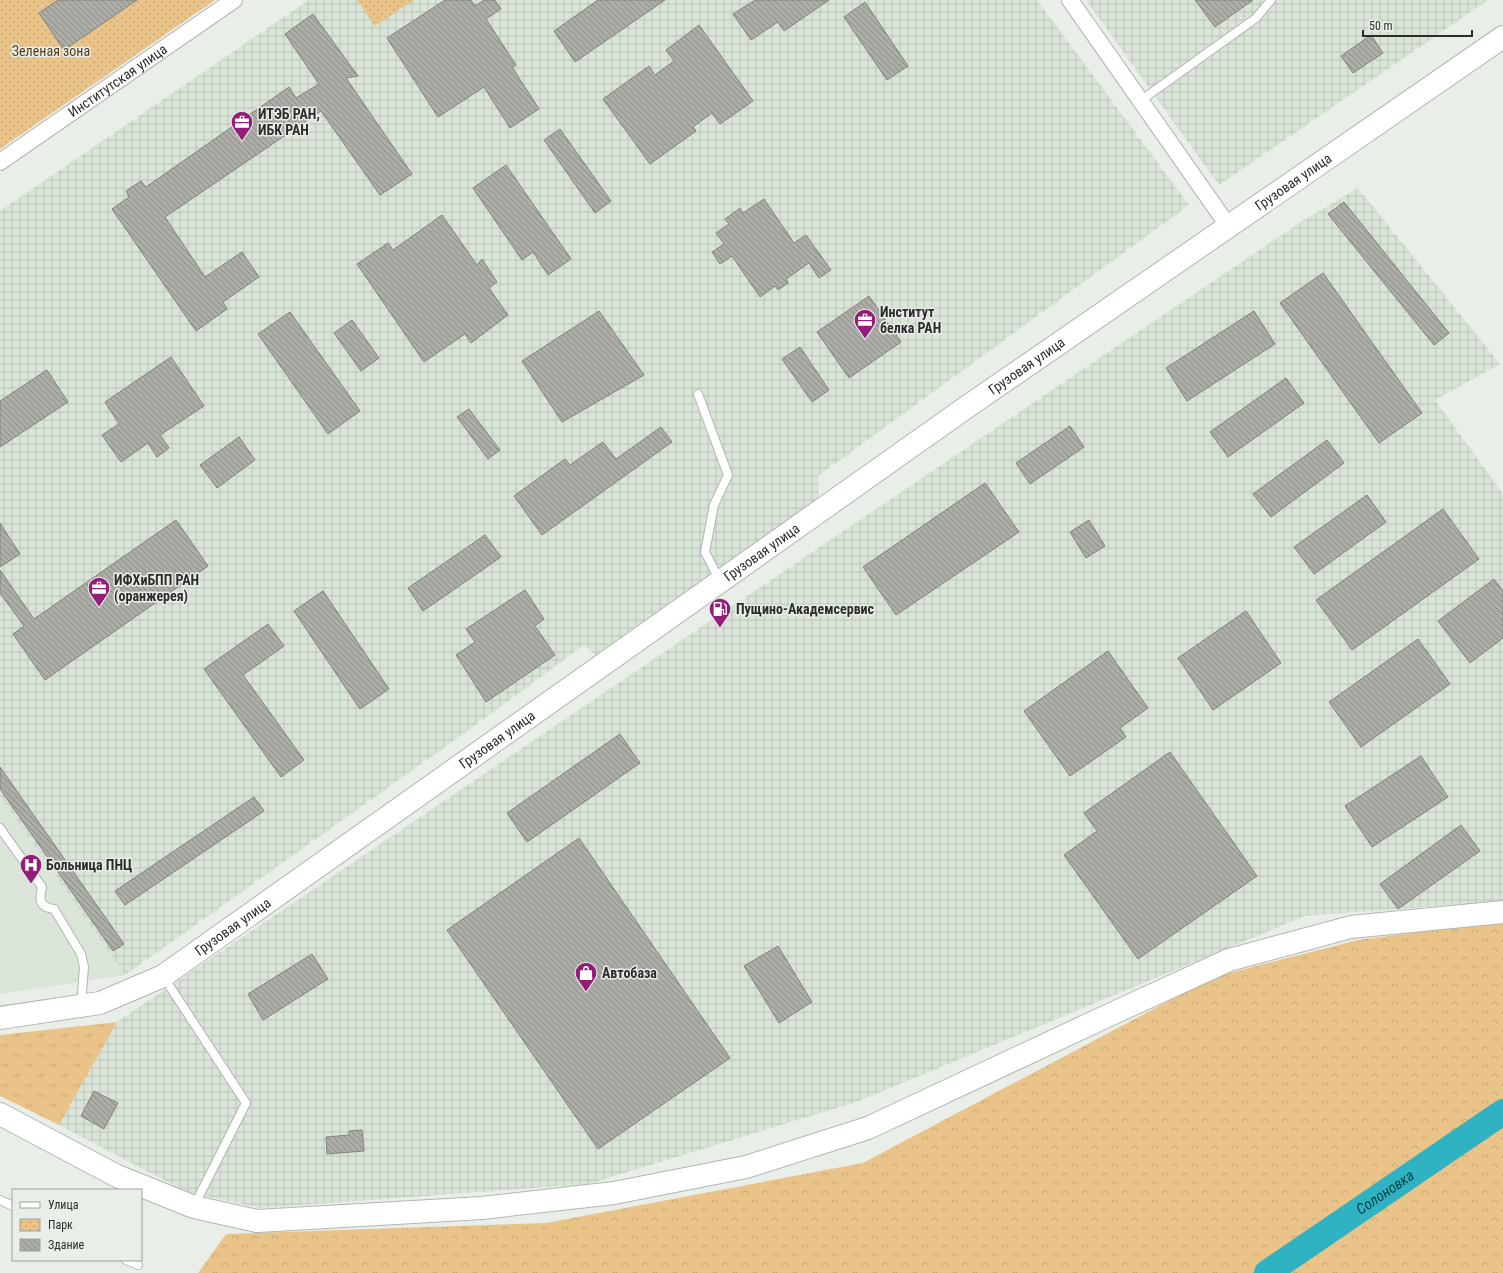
<svg xmlns="http://www.w3.org/2000/svg" width="1503" height="1273" viewBox="0 0 1503 1273" font-family="'Roboto Condensed',sans-serif">
<style>
.built{fill:#dae4d9}
.industrial{fill:url(#industrial-grid)}
.grass{fill:url(#grass-tufts)}
.forest{fill:url(#forest-crowns)}
.park{fill:url(#park-dots)}
.lines{fill:none;stroke-linecap:round;stroke-linejoin:round}
.river{stroke:#2fb3c2;stroke-width:26}
.building{fill:url(#building-back-hatch);stroke:#83847e}
.lane-casing{stroke:#b2b6b1;stroke-width:10}
.street-casing{stroke:#b2b6b1;stroke-width:18}
.secondary-casing{stroke:#b2b6b1;stroke-width:24}
.lane{stroke:#fff;stroke-width:8}
.street{stroke:#fff;stroke-width:16}
.secondary{stroke:#fff;stroke-width:22}
.labels{text-anchor:middle;stroke-width:3;stroke-linejoin:round;paint-order:stroke}
.park-label{font-size:14px;fill:#533e1d;stroke:#e9eee9}
.street-label{font-size:14px;fill:#2c2d2b;stroke:#e9eee9}
.poi-label{font-size:14px;font-weight:bold;fill:#2c2d2b;stroke:#e9eee9;text-anchor:start}
.water-label{font-size:15px;font-style:italic;fill:#023e45;stroke:#e9eee9}
</style>
<defs>
<pattern id="industrial-grid" width="8" height="8" patternUnits="userSpaceOnUse"><rect width="8" height="8" fill="#dae4d9"/><path d="M0 4h8M4 0v8" fill="none" stroke="#bbc4ba"/></pattern>
<pattern id="grass-tufts" width="24" height="20" patternUnits="userSpaceOnUse"><rect width="24" height="20" fill="#eac389"/><path d="M3 7l-1-3M5 7V3M7 7l1-3M15 17l-1-3M17 17v-4M19 17l1-3" fill="none" stroke="#c9a876"/></pattern>
<pattern id="forest-crowns" width="20" height="18" patternUnits="userSpaceOnUse"><rect width="20" height="18" fill="#eac389"/><path d="M2 6a3 3 0 1 1 6 0M12 15a3 3 0 1 1 6 0" fill="none" stroke="#c9a876"/></pattern>
<pattern id="park-dots" width="8" height="8" patternUnits="userSpaceOnUse"><rect width="8" height="8" fill="#eac389"/><path d="M2 2h.1M6 6h.1" fill="none" stroke="#c9a876" stroke-width="1.8" stroke-linecap="round"/></pattern>
<pattern id="building-back-hatch" width="6" height="6" patternUnits="userSpaceOnUse"><rect width="6" height="6" fill="#acada7"/><path d="M-1 5l2 2M0 0l6 6M5-1l2 2" fill="none" stroke="#8c8d88"/></pattern>
</defs>
<rect width="100%" height="100%" fill="#e9eee9"/>
<!-- built -->
<path class="built" d="M 0,796 L 125,975 L 0,994 Z"/>
<!-- industrial -->
<path class="industrial" d="M 309,0 L 1037,0 L 1189,205 L 818,476 L 819,498 L 595,655 L 584,645 L 466,732 L 125,975 L 0,796 L 0,211 Z
M 1086,0 L 1488,0 L 1219,185 Z
M 1358,188 L 1500,364 L 1435,400 L 1503,494 L 1503,901 L 1305,916 L 856,1102 L 588,1184 L 260,1208 L 187,1192 L 59,1125 L 117,1022 L 1304,220 Z"/>
<!-- grass -->
<path class="grass" d="M 117,1022 L 59,1125 L 0,1096 L 0,1035 Z"/>
<!-- forest -->
<path class="forest" d="M 1503,921 L 1503,1273 L 198,1273 L 226,1234 L 546,1223 L 863,1163 L 1214,977 L 1358,940 Z"/>
<!-- park -->
<path class="park" d="M 0,0 L 215,0 L 0,149 Z
M 357,0 L 414,0 L 375,26 Z"/>
<g class="lines">
<!-- river -->
<path class="river" id="s1" d="M 1267,1273 L 1503,1112"/>
</g>
<!-- building -->
<path class="building" d="M 58,0 L 137,0 L 64,50 L 39,13 Z
M 445,0 L 471,0 L 475,6 L 484,0 L 495,0 L 501,9 L 486,19 L 516,65 L 512,67 L 539,109 L 510,128 L 484,87 L 438,117 L 387,38 Z
M 598,0 L 665,0 L 575,62 L 554,31 Z
M 755,0 L 829,0 L 784,31 L 778,22 L 751,40 L 733,14 Z
M 1195,0 L 1253,0 L 1215,27 Z
M 865,2 L 908,66 L 887,80 L 844,17 Z
M 313,14 L 358,76 L 346,78 L 412,174 L 380,195 L 321,111 L 165,217 L 205,277 L 242,252 L 259,277 L 223,302 L 227,309 L 196,331 L 112,209 L 129,197 L 126,191 L 141,181 L 146,187 L 289,87 L 296,98 L 319,84 L 285,34 Z
M 699,25 L 753,101 L 720,124 L 712,113 L 693,127 L 696,131 L 650,164 L 603,99 L 649,66 L 655,75 L 674,61 L 666,50 Z
M 1371,35 L 1383,53 L 1353,73 L 1341,56 Z
M 560,129 L 611,201 L 595,213 L 544,140 Z
M 506,165 L 571,259 L 548,275 L 533,252 L 522,260 L 473,188 Z
M 764,199 L 794,243 L 806,235 L 831,270 L 819,278 L 809,263 L 786,279 L 788,283 L 778,290 L 775,286 L 760,297 L 732,256 L 720,264 L 712,252 L 724,244 L 716,233 L 729,224 L 725,219 L 740,208 L 743,213 Z
M 1344,202 L 1449,333 L 1434,345 L 1328,214 Z
M 442,215 L 477,265 L 482,259 L 497,282 L 489,288 L 508,315 L 471,343 L 465,334 L 424,362 L 357,264 L 388,243 L 393,250 Z
M 1323,273 L 1422,413 L 1379,443 L 1280,303 Z
M 869,296 L 901,342 L 849,378 L 817,332 Z
M 599,311 L 644,375 L 562,422 L 522,361 Z
M 1254,311 L 1275,344 L 1187,401 L 1166,368 Z
M 290,312 L 360,411 L 328,434 L 258,334 Z
M 352,320 L 379,358 L 361,371 L 334,333 Z
M 800,347 L 829,390 L 812,402 L 782,359 Z
M 171,357 L 204,406 L 160,435 L 169,448 L 157,457 L 148,443 L 121,462 L 102,435 L 119,424 L 105,402 Z
M 47,370 L 68,402 L 0,447 L 0,401 Z
M 1286,378 L 1304,403 L 1228,457 L 1210,432 Z
M 469,409 L 500,450 L 488,459 L 457,417 Z
M 1070,426 L 1084,447 L 1030,484 L 1016,463 Z
M 661,427 L 672,442 L 542,535 L 514,496 L 565,459 L 570,465 L 603,442 L 616,459 Z
M 239,437 L 255,460 L 217,488 L 200,465 Z
M 1327,440 L 1344,463 L 1271,517 L 1253,494 Z
M 985,483 L 1019,532 L 896,615 L 863,567 Z
M 1367,495 L 1386,522 L 1314,574 L 1294,547 Z
M 1443,509 L 1479,559 L 1352,650 L 1316,600 Z
M 176,520 L 208,566 L 45,680 L 13,634 L 24,626 L 0,593 L 0,570 L 34,619 Z
M 1089,520 L 1105,546 L 1086,558 L 1070,532 Z
M 0,523 L 20,554 L 0,567 Z
M 485,535 L 501,557 L 423,611 L 408,588 Z
M 1494,579 L 1503,591 L 1503,638 L 1470,663 L 1438,621 Z
M 525,590 L 544,619 L 535,626 L 555,655 L 486,702 L 456,655 L 475,642 L 466,629 Z
M 323,591 L 389,689 L 360,709 L 294,611 Z
M 1246,611 L 1281,663 L 1213,710 L 1178,658 Z
M 268,624 L 284,646 L 243,675 L 304,760 L 281,777 L 204,669 Z
M 1418,639 L 1450,684 L 1361,747 L 1329,702 Z
M 1108,651 L 1148,708 L 1120,728 L 1126,737 L 1070,776 L 1024,711 Z
M 620,734 L 640,763 L 527,842 L 507,813 Z
M 1170,752 L 1257,876 L 1138,959 L 1064,855 L 1097,831 L 1084,813 Z
M 1421,756 L 1448,797 L 1372,847 L 1345,806 Z
M 0,767 L 124,944 L 113,951 L 0,789 Z
M 254,797 L 264,811 L 125,905 L 115,891 Z
M 1461,825 L 1480,851 L 1398,909 L 1380,884 Z
M 579,838 L 730,1058 L 598,1149 L 447,930 Z
M 778,946 L 812,1002 L 779,1023 L 744,966 Z
M 312,954 L 328,979 L 263,1020 L 248,994 Z
M 94,1091 L 118,1103 L 104,1129 L 81,1116 Z
M 362,1130 L 364,1151 L 327,1154 L 326,1137 L 349,1135 L 349,1131 Z"/>
<g class="lines">
<!-- lane casing -->
<g class="lane-casing">
<path id="lane" d="M 1140,101 L 1256,18 L 1271,0
M 698,394 L 728,475 L 714,505 L 705,552 L 720,581
M 0,828 L 42,887 C 39,900 39,907 54,909 L 81,954 L 84,967 L 81,1005
M 163,976 L 246,1103 L 194,1206
M 0,1200 L 13,1206
M 126,1260 L 138,1265"/>
</g>
<!-- street casing -->
<g class="street-casing">
<g id="street">
<path d="M 1070,0 L 1229,227"/>
<path id="s2" d="M 0,162 L 234,0"/>
</g>
</g>
<!-- secondary casing -->
<g class="secondary-casing">
<g id="secondary">
<path id="s3" d="M 0,1018 L 100,1003 L 163,976 L 961,411 L 1503,37"/>
<path d="M 0,1114 L 117,1176 L 194,1207 L 257,1221 L 482,1208 L 614,1193 L 746,1167 L 868,1128 L 1107,1016 L 1229,960 L 1351,927 L 1503,912"/>
</g>
</g>
<!-- lane -->
<use href="#lane" class="lane"/>
<!-- street -->
<use href="#street" class="street"/>
<!-- secondary -->
<use href="#secondary" class="secondary"/>
</g>
<!-- icons -->
<defs>
<g id="office-pin" transform="scale(1.15)"><path d="M0 17L-7.5 6A9.5 9.5 0 1 1 7.5 6Z" fill="#951c78" stroke="#e9eee9"/><path d="M-6-3h4V-5.5h4V-3h4V5H-6ZM-1-4.5V-3h2v-1.5ZM-6 0V1H6V0Z" fill="#fff"/></g>
<g id="fuel-pin" transform="scale(1.15)"><path d="M0 17L-7.5 6A9.5 9.5 0 1 1 7.5 6Z" fill="#951c78" stroke="#e9eee9"/><path d="M-5.5-6h7V0h2V4h1.3V-2.5L3-4.5l.8-.8L6-3V5H2.5V1h-1V6h-7ZM-4.2-4.7v3.2H.2V-4.7Z" fill="#fff"/></g>
<g id="hospital-pin" transform="scale(1.15)"><path d="M0 17L-7.5 6A9.5 9.5 0 1 1 7.5 6Z" fill="#951c78" stroke="#e9eee9"/><path d="M-5-5h3v3.5h4V-5h3V5h-3V1.5h-4V5h-3Z" fill="#fff"/></g>
<g id="shop-pin" transform="scale(1.15)"><path d="M0 17L-7.5 6A9.5 9.5 0 1 1 7.5 6Z" fill="#951c78" stroke="#e9eee9"/><path d="M-5-2.5h2.3a2.7 3.5 0 0 1 5.4 0H5L5.5 6h-11ZM-1.5-2.5h3a1.5 2.3 0 0 0-3 0Z" fill="#fff"/></g>
</defs>
<g fill-rule="evenodd">
<use href="#office-pin" x="242" y="122"/>
<use href="#office-pin" x="865" y="320"/>
<use href="#office-pin" x="99" y="588"/>
<use href="#fuel-pin" x="720" y="609"/>
<use href="#hospital-pin" x="31" y="865"/>
<use href="#shop-pin" x="586" y="973"/>
</g>
<g class="labels">
<!-- park labels -->
<g class="park-label">
<text x="51" y="56">Зеленая зона</text>
</g>
<!-- street labels -->
<g class="street-label">
<text dy="5" stroke="none"><textPath href="#s2" startOffset="143">Институтская улица</textPath></text>
<text dy="5" stroke="none"><textPath href="#s3" startOffset="1551">Грузовая улица</textPath></text>
<text dy="5" stroke="none"><textPath href="#s3" startOffset="1227">Грузовая улица</textPath></text>
<text dy="5" stroke="none"><textPath href="#s3" startOffset="903">Грузовая улица</textPath></text>
<text dy="5" stroke="none"><textPath href="#s3" startOffset="579">Грузовая улица</textPath></text>
<text dy="5" stroke="none"><textPath href="#s3" startOffset="255">Грузовая улица</textPath></text>
</g>
<!-- poi labels -->
<g class="poi-label">
<text x="258" y="119">ИТЭБ РАН,<tspan x="258" dy="16">ИБК РАН</tspan></text>
<text x="880" y="317">Институт<tspan x="880" dy="16">белка РАН</tspan></text>
<text x="114" y="585">ИФХиБПП РАН<tspan x="114" dy="16">(оранжерея)</tspan></text>
<text x="736" y="614">Пущино-Академсервис</text>
<text x="46" y="870">Больница ПНЦ</text>
<text x="602" y="978">Автобаза</text>
</g>
<!-- water labels -->
<g class="water-label">
<text dy="5" stroke="none"><textPath href="#s1" startOffset="143">Солоновка</textPath></text>
</g>
</g>
<!-- legend -->
<rect x="12" y="1189" width="130" height="72" fill="#e9eee9" stroke="#9da19d"/>
<rect x="20" y="1202" width="20" height="6" fill="#ffffff" stroke="#9da19d"/>
<text x="48" y="1209" font-size="12" fill="#2c2d2b">Улица</text>
<rect x="20" y="1219" width="20" height="12" fill="url(#park-dots)" stroke="#9da19d"/>
<text x="48" y="1229" font-size="12" fill="#2c2d2b">Парк</text>
<rect x="20" y="1239" width="20" height="12" fill="url(#building-back-hatch)" stroke="#9da19d"/>
<text x="48" y="1249" font-size="12" fill="#2c2d2b">Здание</text>
<!-- scale -->
<path d="M1363 30v6h109v-6" fill="none" stroke="#2c2d2b" stroke-width="2"/>
<text x="1369" y="30" font-size="12" fill="#2c2d2b" stroke="#e9eee9" stroke-width="3" paint-order="stroke">50 m</text>
</svg>
